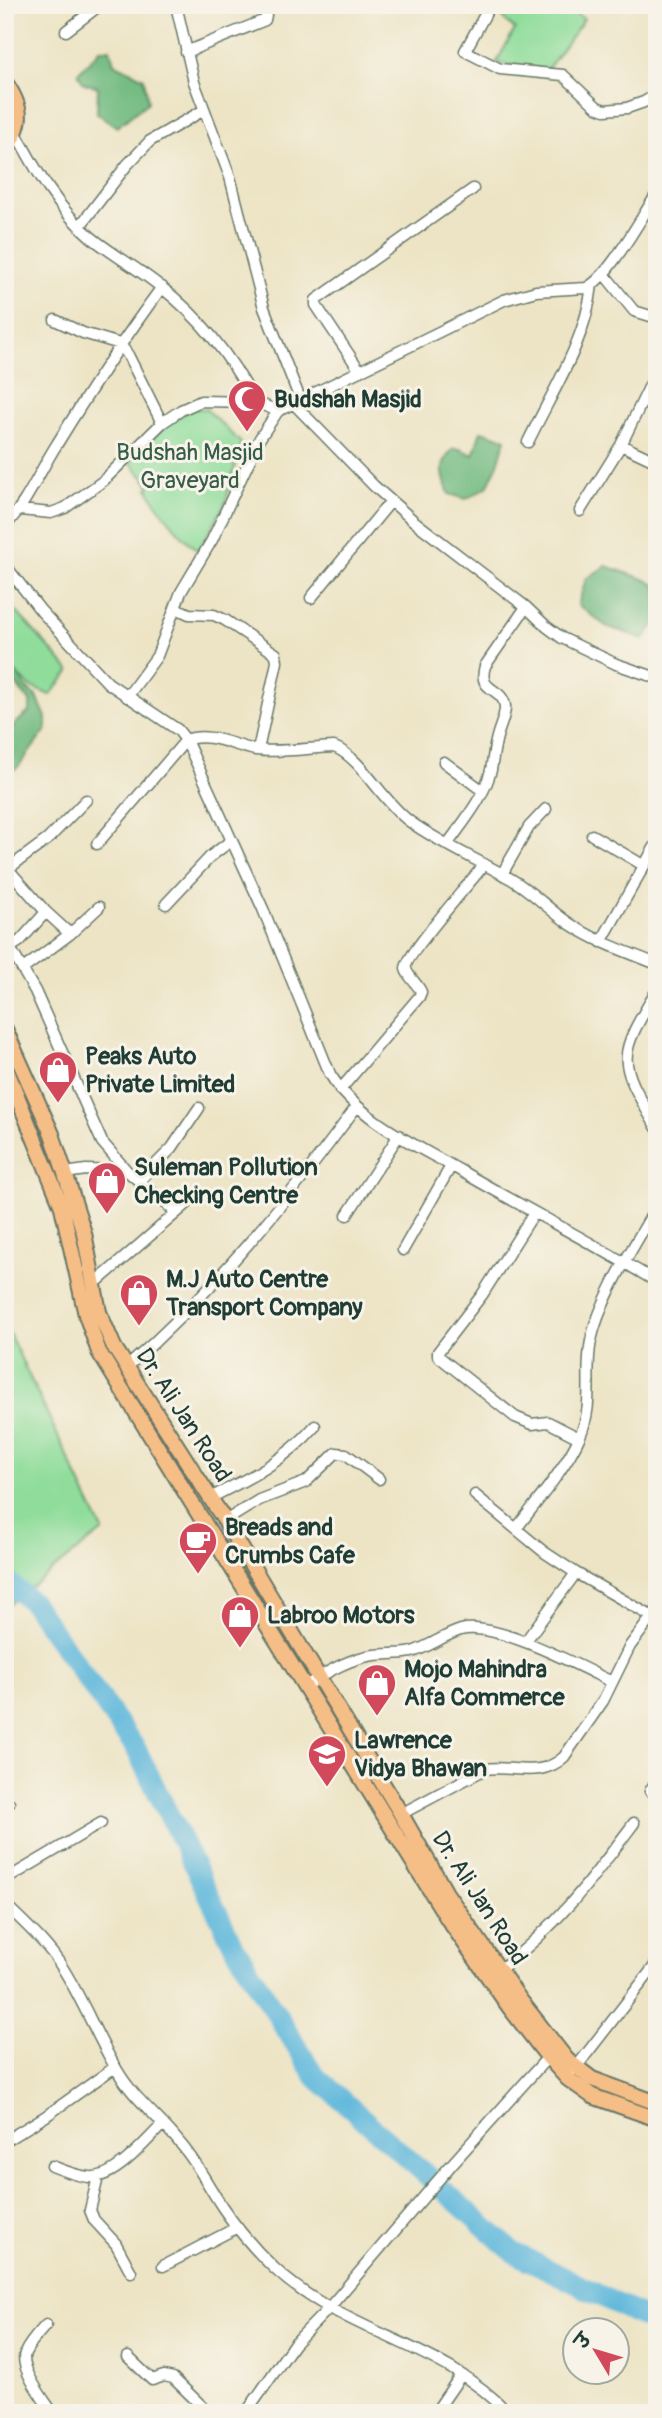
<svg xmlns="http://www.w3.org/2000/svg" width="662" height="2418" viewBox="0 0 662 2418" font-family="Pangolin,'Playpen Sans Deva',sans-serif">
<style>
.green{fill:#90dd9b;stroke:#588d68;stroke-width:2}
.forest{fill:#74bc83;stroke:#4a7c5c;stroke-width:2}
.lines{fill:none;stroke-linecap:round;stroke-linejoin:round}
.river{stroke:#5db7db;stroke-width:21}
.street-casing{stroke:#677767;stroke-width:13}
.primary-casing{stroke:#677767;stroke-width:18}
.street{stroke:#fff;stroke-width:10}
.primary{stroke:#f6be87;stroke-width:14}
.labels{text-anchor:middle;stroke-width:6;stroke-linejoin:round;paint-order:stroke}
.poi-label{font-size:24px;font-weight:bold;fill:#1f3d34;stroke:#f7f3e8;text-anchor:start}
.park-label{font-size:24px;fill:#365d49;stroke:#f7f3e8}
.street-label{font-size:24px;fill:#1f3d34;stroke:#f7f3e8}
</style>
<rect width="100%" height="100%" fill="#f7f3e8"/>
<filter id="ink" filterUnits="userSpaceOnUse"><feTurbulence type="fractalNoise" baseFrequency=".0143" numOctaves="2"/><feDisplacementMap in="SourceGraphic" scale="14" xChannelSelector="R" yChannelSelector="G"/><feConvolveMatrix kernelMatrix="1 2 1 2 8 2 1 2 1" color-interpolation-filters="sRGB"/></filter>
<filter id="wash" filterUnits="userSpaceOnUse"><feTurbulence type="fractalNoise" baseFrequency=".00686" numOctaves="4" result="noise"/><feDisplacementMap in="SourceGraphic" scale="28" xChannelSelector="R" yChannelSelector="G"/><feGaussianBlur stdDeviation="1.57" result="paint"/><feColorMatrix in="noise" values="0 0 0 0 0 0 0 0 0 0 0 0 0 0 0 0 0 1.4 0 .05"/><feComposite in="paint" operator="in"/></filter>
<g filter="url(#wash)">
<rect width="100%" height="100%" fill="#ede4c5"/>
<!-- green -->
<path class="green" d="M 512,5 L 563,5 L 584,19 L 547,70 L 496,63 L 515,29 L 503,19 Z
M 194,408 L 206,409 L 241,443 L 225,504 L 198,551 C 178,533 161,513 148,489 L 150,485 L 130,462 C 148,440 168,420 194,408 Z
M 5,599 L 70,671 L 50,695 L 31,687 L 5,664 Z
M 5,1325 L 103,1531 L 5,1607 Z"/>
<!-- forest -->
<path class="forest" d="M 110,49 L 114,63 L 144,78 L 148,102 L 117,127 L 97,113 L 98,87 L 83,83 L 78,73 L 100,50 Z
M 481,431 L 506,439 L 498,464 L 487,487 L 466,499 L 449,494 C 442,475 438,465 453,449 L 460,449 L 473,455 Z
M 606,566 L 644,579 L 657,586 L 657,621 L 644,639 L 606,626 L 578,605 L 586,579 Z
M 5,666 L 17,673 L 28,690 L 37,697 L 46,717 L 46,730 L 18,767 L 5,775 L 5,733 L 30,711 L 30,701 L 5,672 Z"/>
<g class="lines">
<!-- river -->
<path class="river" d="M 5,1580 L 32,1602 L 136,1749 L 233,1944 L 315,2076 L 513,2252 L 657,2324"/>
</g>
</g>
<g filter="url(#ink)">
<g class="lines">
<!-- street casing -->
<g class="street-casing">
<path id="street" d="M 176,5 L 194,82 L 230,177 L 264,308 L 300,399
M 477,5 L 487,11 L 465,51 L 500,69 L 563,75 L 597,107 L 605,110 L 627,108 L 644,102 L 657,94
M 66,31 L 100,5
M 186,52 L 265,20 L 266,15 L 259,5
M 16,133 C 36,171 58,209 91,237 C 113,255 139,269 161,287 C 201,318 232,359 255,402
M 80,226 L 127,165 L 150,141 L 204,110
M 604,274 L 634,311 L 657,318
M 55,320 L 83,333 L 120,344 L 128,355 L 162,423
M 360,371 L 316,305 L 316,300 L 473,189
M 292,402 L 374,486 L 415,522 L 526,607 L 547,627 L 562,638 L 616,664 L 657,678
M 528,442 C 552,392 586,341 592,285
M 621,445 L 657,462
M 20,510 L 51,513 L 65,508 L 103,481 L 162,423 L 181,410 L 201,401 L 255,402 L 278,411
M 580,511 L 621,445 L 657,371
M 5,526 C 28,502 39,472 57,444 C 90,390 124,338 162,287
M 5,565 L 41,611 L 108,683 L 178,730 L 186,740 L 263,909 L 330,1074 C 358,1120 416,1145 461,1171 C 526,1209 593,1243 657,1282
M 311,598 L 391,501
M 176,608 L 189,614 L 214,615 L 225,620 L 276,654 L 277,662 L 258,750
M 127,697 L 157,656 L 181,592 L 212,540 L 260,438 L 278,411 L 504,300 L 536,291 L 586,288 C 609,278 641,217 657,194
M 444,762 L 483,791
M 592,835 L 643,865
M 97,844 L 186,740 C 209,731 233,746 256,750 C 279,753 310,748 334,747 C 361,757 382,801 409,821 C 441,844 477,859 511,879 C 532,891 549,910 570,924 C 597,942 627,952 657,964
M 447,845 C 464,821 484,798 491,770 C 493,759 494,748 497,737 C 499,728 506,715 505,706 C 502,686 477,693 485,666 L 526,607
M 8,869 L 46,912 L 70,934
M 5,871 L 48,839 L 86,800
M 502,874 L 529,827 L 546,809
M 166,904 L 211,856 L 232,840
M 601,942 L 657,843
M 10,948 L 35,991 L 102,1142 L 127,1171 L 176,1212
M 6,950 L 20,941 L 46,912
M 23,969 L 70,934 L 99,907
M 657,990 C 616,1060 617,1058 657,1128
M 340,1090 L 419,997 L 421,992 C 418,984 408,977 406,969 C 403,959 473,879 484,865
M 65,1173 L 86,1170 L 127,1171
M 139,1181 L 172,1148 L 199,1108
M 534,1213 L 482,1295 L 438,1352 L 438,1356 L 515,1417 L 532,1424 L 548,1422 L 579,1438
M 347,1215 L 399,1135
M 403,1250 L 451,1166
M 93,1285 L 189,1202
M 127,1367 C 214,1291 288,1200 357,1106
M 475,1495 L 544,1552 L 576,1573 L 651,1616
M 210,1498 C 250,1478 286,1460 315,1426
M 225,1521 L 259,1500 L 306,1482 L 336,1453 L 346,1454 L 379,1479
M 516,1529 C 538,1500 565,1469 580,1436 C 595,1402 584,1375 591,1341 C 600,1298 635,1245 657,1206
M 525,1642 L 576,1573
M 306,1686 C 326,1672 350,1658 374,1655 C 386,1653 399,1655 412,1652 C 429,1647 444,1635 461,1630 C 495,1621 579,1666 612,1682
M 650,1791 L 657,1780
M 5,1808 L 9,1803
M 401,1814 L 485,1769 C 514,1765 540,1779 564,1757 L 603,1701 L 630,1646 L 657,1610
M 5,1880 L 101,1823
M 5,1904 C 25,1924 47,1943 62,1967 C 83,2000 97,2037 117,2070 C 133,2098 159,2117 179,2142 C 197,2162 208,2186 223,2208 C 238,2230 256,2251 275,2269 C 343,2333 445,2344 508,2413
M 499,1970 C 556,1928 592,1879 634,1823
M 574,2070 L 657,1963
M 5,2141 L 46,2116 L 115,2067
M 52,2166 C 63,2170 76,2176 89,2177 C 114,2180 146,2141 163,2124
M 98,2177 L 90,2210 L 94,2220 L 116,2244 L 131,2272
M 163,2266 L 238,2227
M 46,2325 C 39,2333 30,2342 25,2353 C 19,2368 44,2400 53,2413
M 128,2357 L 152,2380 L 164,2376 L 173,2378 L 209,2413
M 246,2413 L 294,2344 L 328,2309 L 452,2164 L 548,2057
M 435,2413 L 461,2375"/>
</g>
<!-- primary casing -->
<g class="primary-casing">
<path id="primary" d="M 5,82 C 25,111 22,123 5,152
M 5,115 L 5,121
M 5,1029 L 52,1134 L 65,1173 L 84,1233 L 99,1312 L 114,1347 L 225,1521 L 401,1814 L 446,1893 L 520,2000 L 567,2060 L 592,2079 L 657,2103
M 5,1066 L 62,1207 L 86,1315 L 99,1352 L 448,1919 L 510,2008 L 548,2057 L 568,2079 L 592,2096 L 657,2119"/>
</g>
<!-- street -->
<use href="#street" class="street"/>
<!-- primary -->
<use href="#primary" class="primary"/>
</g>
</g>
<!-- icons -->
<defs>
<g id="mosque-pin" transform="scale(2.0125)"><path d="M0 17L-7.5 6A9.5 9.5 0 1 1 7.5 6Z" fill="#d1495b" stroke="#f7f3e8"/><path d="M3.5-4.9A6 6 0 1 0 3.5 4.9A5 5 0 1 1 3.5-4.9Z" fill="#fff"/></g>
<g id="shop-pin" transform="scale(2.0125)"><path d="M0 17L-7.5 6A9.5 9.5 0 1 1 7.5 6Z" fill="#d1495b" stroke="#f7f3e8"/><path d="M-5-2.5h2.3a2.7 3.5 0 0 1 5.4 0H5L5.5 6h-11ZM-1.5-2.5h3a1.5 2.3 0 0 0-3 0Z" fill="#fff"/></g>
<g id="cafe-pin" transform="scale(2.0125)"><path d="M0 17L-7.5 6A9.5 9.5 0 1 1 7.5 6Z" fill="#d1495b" stroke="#f7f3e8"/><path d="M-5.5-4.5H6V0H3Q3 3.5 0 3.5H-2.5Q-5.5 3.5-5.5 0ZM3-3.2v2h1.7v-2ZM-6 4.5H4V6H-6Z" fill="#fff"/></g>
<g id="school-pin" transform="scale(2.0125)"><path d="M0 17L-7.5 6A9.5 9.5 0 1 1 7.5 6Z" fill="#d1495b" stroke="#f7f3e8"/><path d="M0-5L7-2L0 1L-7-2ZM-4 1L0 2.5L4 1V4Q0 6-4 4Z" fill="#fff"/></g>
</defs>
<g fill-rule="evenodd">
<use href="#mosque-pin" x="247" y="399"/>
<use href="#shop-pin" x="58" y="1070"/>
<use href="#shop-pin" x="107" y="1181"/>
<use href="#shop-pin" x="139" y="1293"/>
<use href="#cafe-pin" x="198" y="1541"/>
<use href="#shop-pin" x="240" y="1615"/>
<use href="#shop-pin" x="377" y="1683"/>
<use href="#school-pin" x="327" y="1754"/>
</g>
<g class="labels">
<!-- poi labels -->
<g class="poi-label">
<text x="274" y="407">Budshah Masjid</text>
<text x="85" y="1064">Peaks Auto<tspan x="85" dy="28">Private Limited</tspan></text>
<text x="134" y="1175">Suleman Pollution<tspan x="134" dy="28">Checking Centre</tspan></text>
<text x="166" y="1287">M.J Auto Centre<tspan x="166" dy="28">Transport Company</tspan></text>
<text x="225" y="1535">Breads and<tspan x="225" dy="28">Crumbs Cafe</tspan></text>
<text x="267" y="1623">Labroo Motors</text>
<text x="404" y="1677">Mojo Mahindra<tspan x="404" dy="28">Alfa Commerce</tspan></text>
<text x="354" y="1748">Lawrence<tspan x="354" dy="28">Vidya Bhawan</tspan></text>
</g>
<!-- park labels -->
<g class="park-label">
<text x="190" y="460">Budshah Masjid<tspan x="190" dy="28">Graveyard</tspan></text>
</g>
<!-- street labels -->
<g class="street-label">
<text transform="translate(184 1415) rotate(57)" y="8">Dr. Ali Jan Road</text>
<text transform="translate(480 1898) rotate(57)" y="8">Dr. Ali Jan Road</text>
</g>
</g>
<!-- margin -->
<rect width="662" height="2418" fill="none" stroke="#f7f3e8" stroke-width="28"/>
<!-- north arrow -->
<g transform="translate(596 2351) rotate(308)"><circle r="33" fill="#f7f3e8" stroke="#a1aaa0" stroke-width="2"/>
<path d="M0-5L12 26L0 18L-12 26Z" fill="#d1495b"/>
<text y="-10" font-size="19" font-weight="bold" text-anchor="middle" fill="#1f3d34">उ</text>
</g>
</svg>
